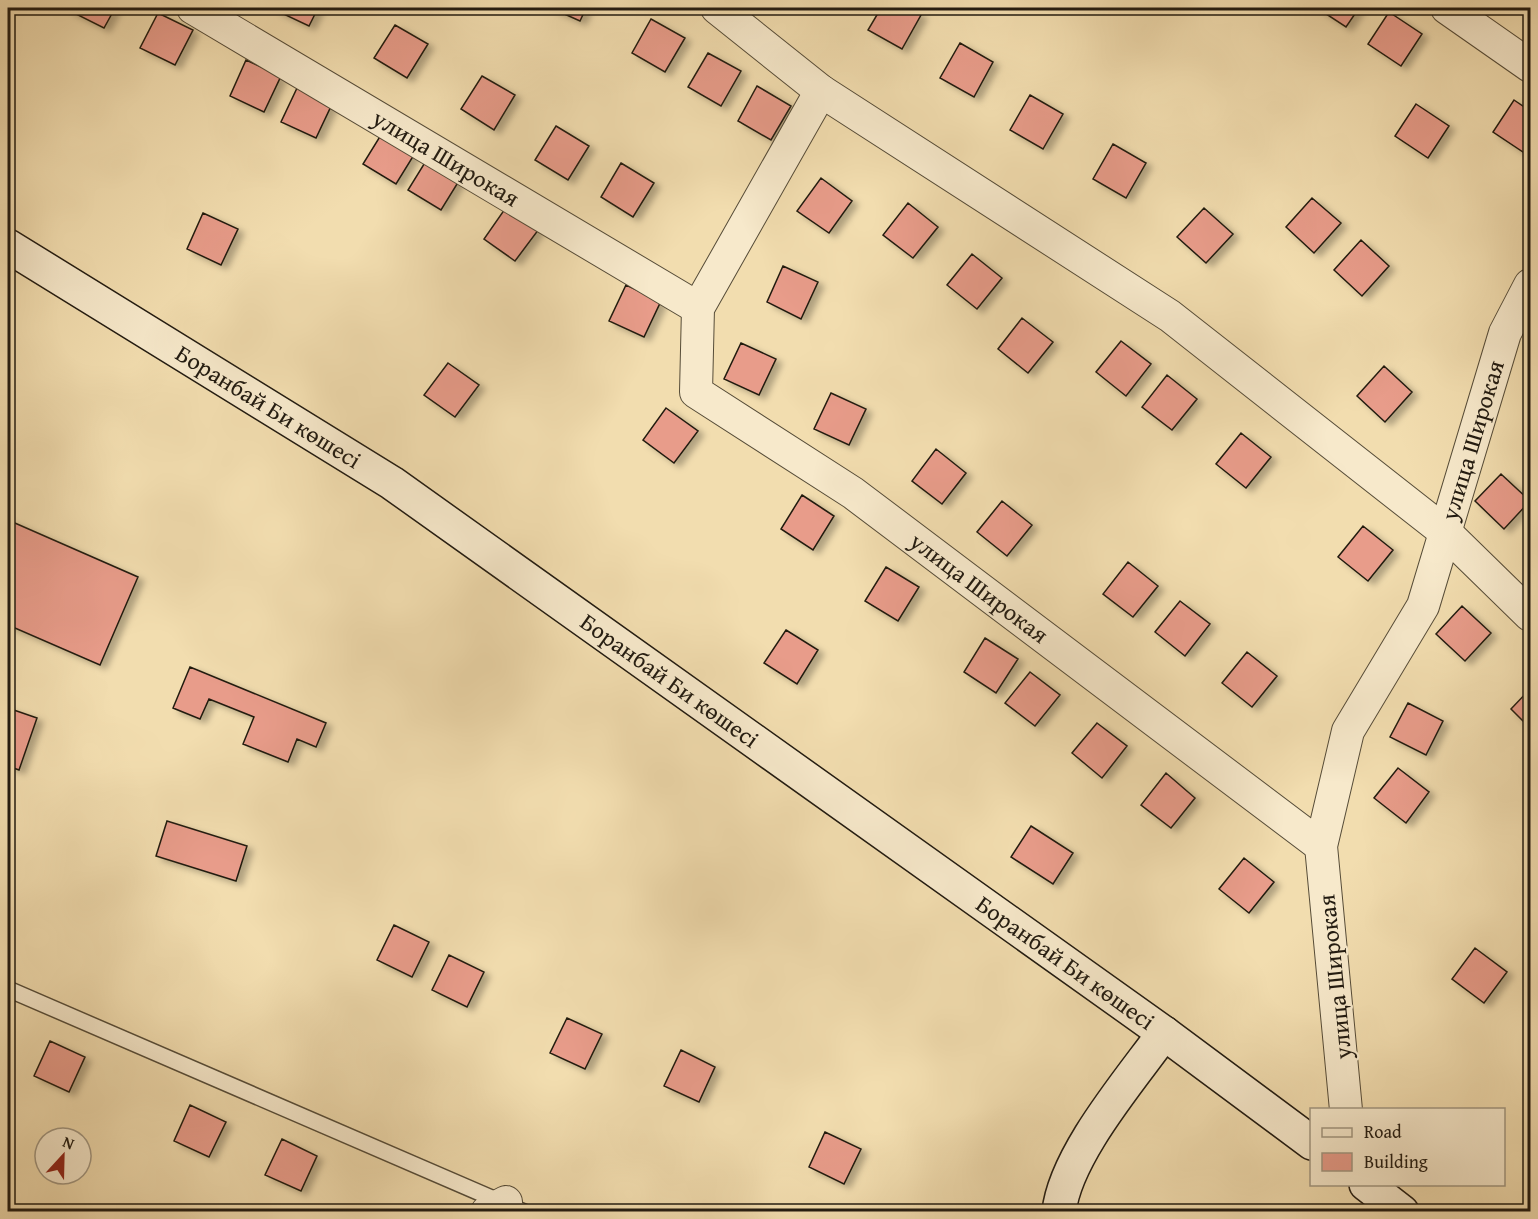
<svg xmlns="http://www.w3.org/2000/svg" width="1538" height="1219" viewBox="0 0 1538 1219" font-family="'Gentium Book Plus',serif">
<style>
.building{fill:#e89c8a;stroke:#221b11;stroke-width:1.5;filter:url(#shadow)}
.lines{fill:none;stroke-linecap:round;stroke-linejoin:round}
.lane-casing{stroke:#564c38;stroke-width:18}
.street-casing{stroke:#564c38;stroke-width:34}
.secondary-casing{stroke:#221b11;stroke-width:36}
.lane{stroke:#f7e9cb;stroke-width:15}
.street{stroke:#f7e9cb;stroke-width:32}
.secondary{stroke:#f7e9cb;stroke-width:33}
.labels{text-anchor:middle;stroke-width:4.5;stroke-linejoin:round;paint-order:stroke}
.street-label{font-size:24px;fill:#221b11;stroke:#f7e9cb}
</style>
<defs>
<filter id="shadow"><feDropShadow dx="6" dy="4" stdDeviation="3" flood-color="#0004"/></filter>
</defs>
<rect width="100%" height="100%" fill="#f2ddaf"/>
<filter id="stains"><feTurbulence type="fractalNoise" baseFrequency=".00333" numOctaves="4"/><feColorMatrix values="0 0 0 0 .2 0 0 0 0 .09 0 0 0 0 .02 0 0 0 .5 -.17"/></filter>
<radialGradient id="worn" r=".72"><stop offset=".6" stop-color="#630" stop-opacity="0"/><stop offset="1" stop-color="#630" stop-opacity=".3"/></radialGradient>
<!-- building -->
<path class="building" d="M 69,8 L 115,8 L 104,28 L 68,10 Z
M 276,8 L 318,8 L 309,26 L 275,10 Z
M 551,8 L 586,8 L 580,21 Z
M 881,8 L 909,8 L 921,15 L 902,49 L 868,30 Z
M 1317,8 L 1359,8 L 1346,27 Z
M 1389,12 L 1422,34 L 1401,66 L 1368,44 Z
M 158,13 L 193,30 L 175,65 L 140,48 Z
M 651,19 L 685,38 L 665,72 L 632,53 Z
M 395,25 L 428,44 L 407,78 L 374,58 Z
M 960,43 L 993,62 L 974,97 L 940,78 Z
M 708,53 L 741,71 L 721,106 L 688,87 Z
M 246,60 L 281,76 L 264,112 L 230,96 Z
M 482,76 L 515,95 L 494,130 L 461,109 Z
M 298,86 L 333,102 L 316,138 L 281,122 Z
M 757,86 L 791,106 L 771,140 L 738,121 Z
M 1030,95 L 1063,114 L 1043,149 L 1010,130 Z
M 1514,100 L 1530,111 L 1530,148 L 1526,154 L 1493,132 Z
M 1416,104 L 1449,126 L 1428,158 L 1395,136 Z
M 556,126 L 589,146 L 568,180 L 535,160 Z
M 384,130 L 417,150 L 396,184 L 363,164 Z
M 1113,144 L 1146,163 L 1126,198 L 1093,179 Z
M 429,156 L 462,176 L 441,210 L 408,190 Z
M 621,163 L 654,183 L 633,217 L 601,197 Z
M 821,178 L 852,201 L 829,233 L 797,211 Z
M 1312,198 L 1341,223 L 1314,253 L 1286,227 Z
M 908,203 L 938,227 L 913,258 L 883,235 Z
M 507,206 L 539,229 L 515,261 L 484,239 Z
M 1204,208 L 1233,234 L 1206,263 L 1177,237 Z
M 203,213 L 238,229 L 221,265 L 187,249 Z
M 1361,240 L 1389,266 L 1362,296 L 1334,270 Z
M 972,254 L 1002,278 L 977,309 L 947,285 Z
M 783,266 L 818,282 L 801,319 L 767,302 Z
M 626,285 L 661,301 L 644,337 L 609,321 Z
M 1022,318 L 1053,342 L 1028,373 L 998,349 Z
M 1121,341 L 1151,364 L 1126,396 L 1096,372 Z
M 741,343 L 776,359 L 759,395 L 724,379 Z
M 448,363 L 479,385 L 455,417 L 424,395 Z
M 1384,366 L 1412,392 L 1385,422 L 1357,396 Z
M 1167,375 L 1197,399 L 1172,430 L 1142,407 Z
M 831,393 L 866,409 L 849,445 L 814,429 Z
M 666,408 L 698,431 L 674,463 L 643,440 Z
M 1241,433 L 1271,457 L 1246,488 L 1216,464 Z
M 936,449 L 966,473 L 942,504 L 912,481 Z
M 1501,474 L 1530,501 L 1504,529 L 1475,501 Z
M 802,495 L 834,516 L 813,550 L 781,529 Z
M 1002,501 L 1032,525 L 1007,556 L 977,532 Z
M 8,520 L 138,577 L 100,665 L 8,625 Z
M 1363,526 L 1393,550 L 1368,581 L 1338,557 Z
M 1128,562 L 1158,586 L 1133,617 L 1103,594 Z
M 886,567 L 919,587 L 898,621 L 865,601 Z
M 1180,601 L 1210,624 L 1185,656 L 1155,632 Z
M 1462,606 L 1491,633 L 1465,661 L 1436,634 Z
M 786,630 L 818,650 L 797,684 L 764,663 Z
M 985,638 L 1018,659 L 996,693 L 964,672 Z
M 1247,652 L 1277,676 L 1252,707 L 1222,683 Z
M 190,667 L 326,723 L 316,747 L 297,739 L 288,762 L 243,744 L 254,717 L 209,699 L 200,719 L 173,708 Z
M 1030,672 L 1060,695 L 1035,726 L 1005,703 Z
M 1530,689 L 1530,728 L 1511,709 Z
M 1408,703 L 1443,721 L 1426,755 L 1390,737 Z
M 8,708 L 37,718 L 19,770 L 8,766 Z
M 1097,723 L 1127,746 L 1102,778 L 1072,753 Z
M 1398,768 L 1429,792 L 1406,823 L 1374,798 Z
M 1166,773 L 1195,798 L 1171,828 L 1141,805 Z
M 167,821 L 247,846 L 236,881 L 156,856 Z
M 1031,826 L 1073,853 L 1053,884 L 1011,857 Z
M 1244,858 L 1274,882 L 1249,913 L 1219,889 Z
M 394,925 L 429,942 L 412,977 L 377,960 Z
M 1475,948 L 1507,972 L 1484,1003 L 1452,979 Z
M 449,955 L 484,972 L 467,1007 L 432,990 Z
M 567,1018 L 602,1034 L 585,1069 L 550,1053 Z
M 50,1041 L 85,1057 L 69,1092 L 34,1076 Z
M 681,1050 L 715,1067 L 699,1102 L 664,1086 Z
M 190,1105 L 226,1122 L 209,1157 L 174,1141 Z
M 825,1132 L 861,1149 L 844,1184 L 809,1167 Z
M 282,1139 L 317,1156 L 301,1191 L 265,1175 Z"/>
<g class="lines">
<!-- lane casing -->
<g class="lane-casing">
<path id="lane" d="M 8,989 L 524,1212"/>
</g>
<!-- street casing -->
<g class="street-casing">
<g id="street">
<path id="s1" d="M 193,8 L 698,308"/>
<path d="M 717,8 L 821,91 L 1170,316 L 1445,532 L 1530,615"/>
<path d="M 1447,8 L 1530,66"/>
<path id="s2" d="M 821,91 L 698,308 L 696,392 L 853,493 L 1321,846"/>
<path id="s3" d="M 1346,1110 L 1321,846 L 1348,731 L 1423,606 L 1505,333 L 1530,285"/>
<path d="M 487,1212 L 506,1202"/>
</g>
</g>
<!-- secondary casing -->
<g class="secondary-casing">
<g id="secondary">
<path id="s4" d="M 8,246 L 392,483 L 1164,1033 L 1312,1143"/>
<path d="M 1366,1184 L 1402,1212"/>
<path d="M 1059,1212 C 1065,1155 1131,1079 1164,1033"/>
</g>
</g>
<!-- lane -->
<use href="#lane" class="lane"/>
<!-- street -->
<use href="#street" class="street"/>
<!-- secondary -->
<use href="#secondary" class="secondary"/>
</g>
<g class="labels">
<!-- street labels -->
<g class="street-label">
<text dy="8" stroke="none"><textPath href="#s1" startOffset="294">улица Широкая</textPath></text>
<text dy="8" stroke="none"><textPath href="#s4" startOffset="306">Боранбай Би көшесі</textPath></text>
<text dy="8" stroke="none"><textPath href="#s3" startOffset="702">улица Широкая</textPath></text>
<text dy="8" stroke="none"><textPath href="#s2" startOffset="678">улица Широкая</textPath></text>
<text dy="8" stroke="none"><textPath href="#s4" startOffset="792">Боранбай Би көшесі</textPath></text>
<text dy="8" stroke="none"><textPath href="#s4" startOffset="1278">Боранбай Би көшесі</textPath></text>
<text transform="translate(1335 977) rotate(-96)" y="8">улица Широкая</text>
</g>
</g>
<!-- margin -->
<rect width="1538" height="1219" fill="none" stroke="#f2ddaf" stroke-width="30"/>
<rect x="9" y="9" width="1520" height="1201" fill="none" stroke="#221b11" stroke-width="3"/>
<rect x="15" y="15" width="1508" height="1189" fill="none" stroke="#221b11" stroke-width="1.5"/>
<!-- legend -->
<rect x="1310" y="1108" width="195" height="78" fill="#f7e9cb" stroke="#a29781" stroke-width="1.5"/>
<rect x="1322" y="1128" width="30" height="9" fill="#f7e9cb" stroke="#a29781" stroke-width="1.5"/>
<text x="1364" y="1138" font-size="18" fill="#221b11">Road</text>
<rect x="1322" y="1153" width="30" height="18" fill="#e89c8a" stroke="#a29781" stroke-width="1.5"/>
<text x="1364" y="1168" font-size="18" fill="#221b11">Building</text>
<!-- north arrow -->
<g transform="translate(63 1156) rotate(22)"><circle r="28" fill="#f7e9cb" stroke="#a29781" stroke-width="1.5"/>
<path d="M0-4.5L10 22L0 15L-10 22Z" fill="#8f2418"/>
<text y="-9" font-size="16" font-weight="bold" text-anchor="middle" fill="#221b11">N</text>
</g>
<rect width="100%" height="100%" filter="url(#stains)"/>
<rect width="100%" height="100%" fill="url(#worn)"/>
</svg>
